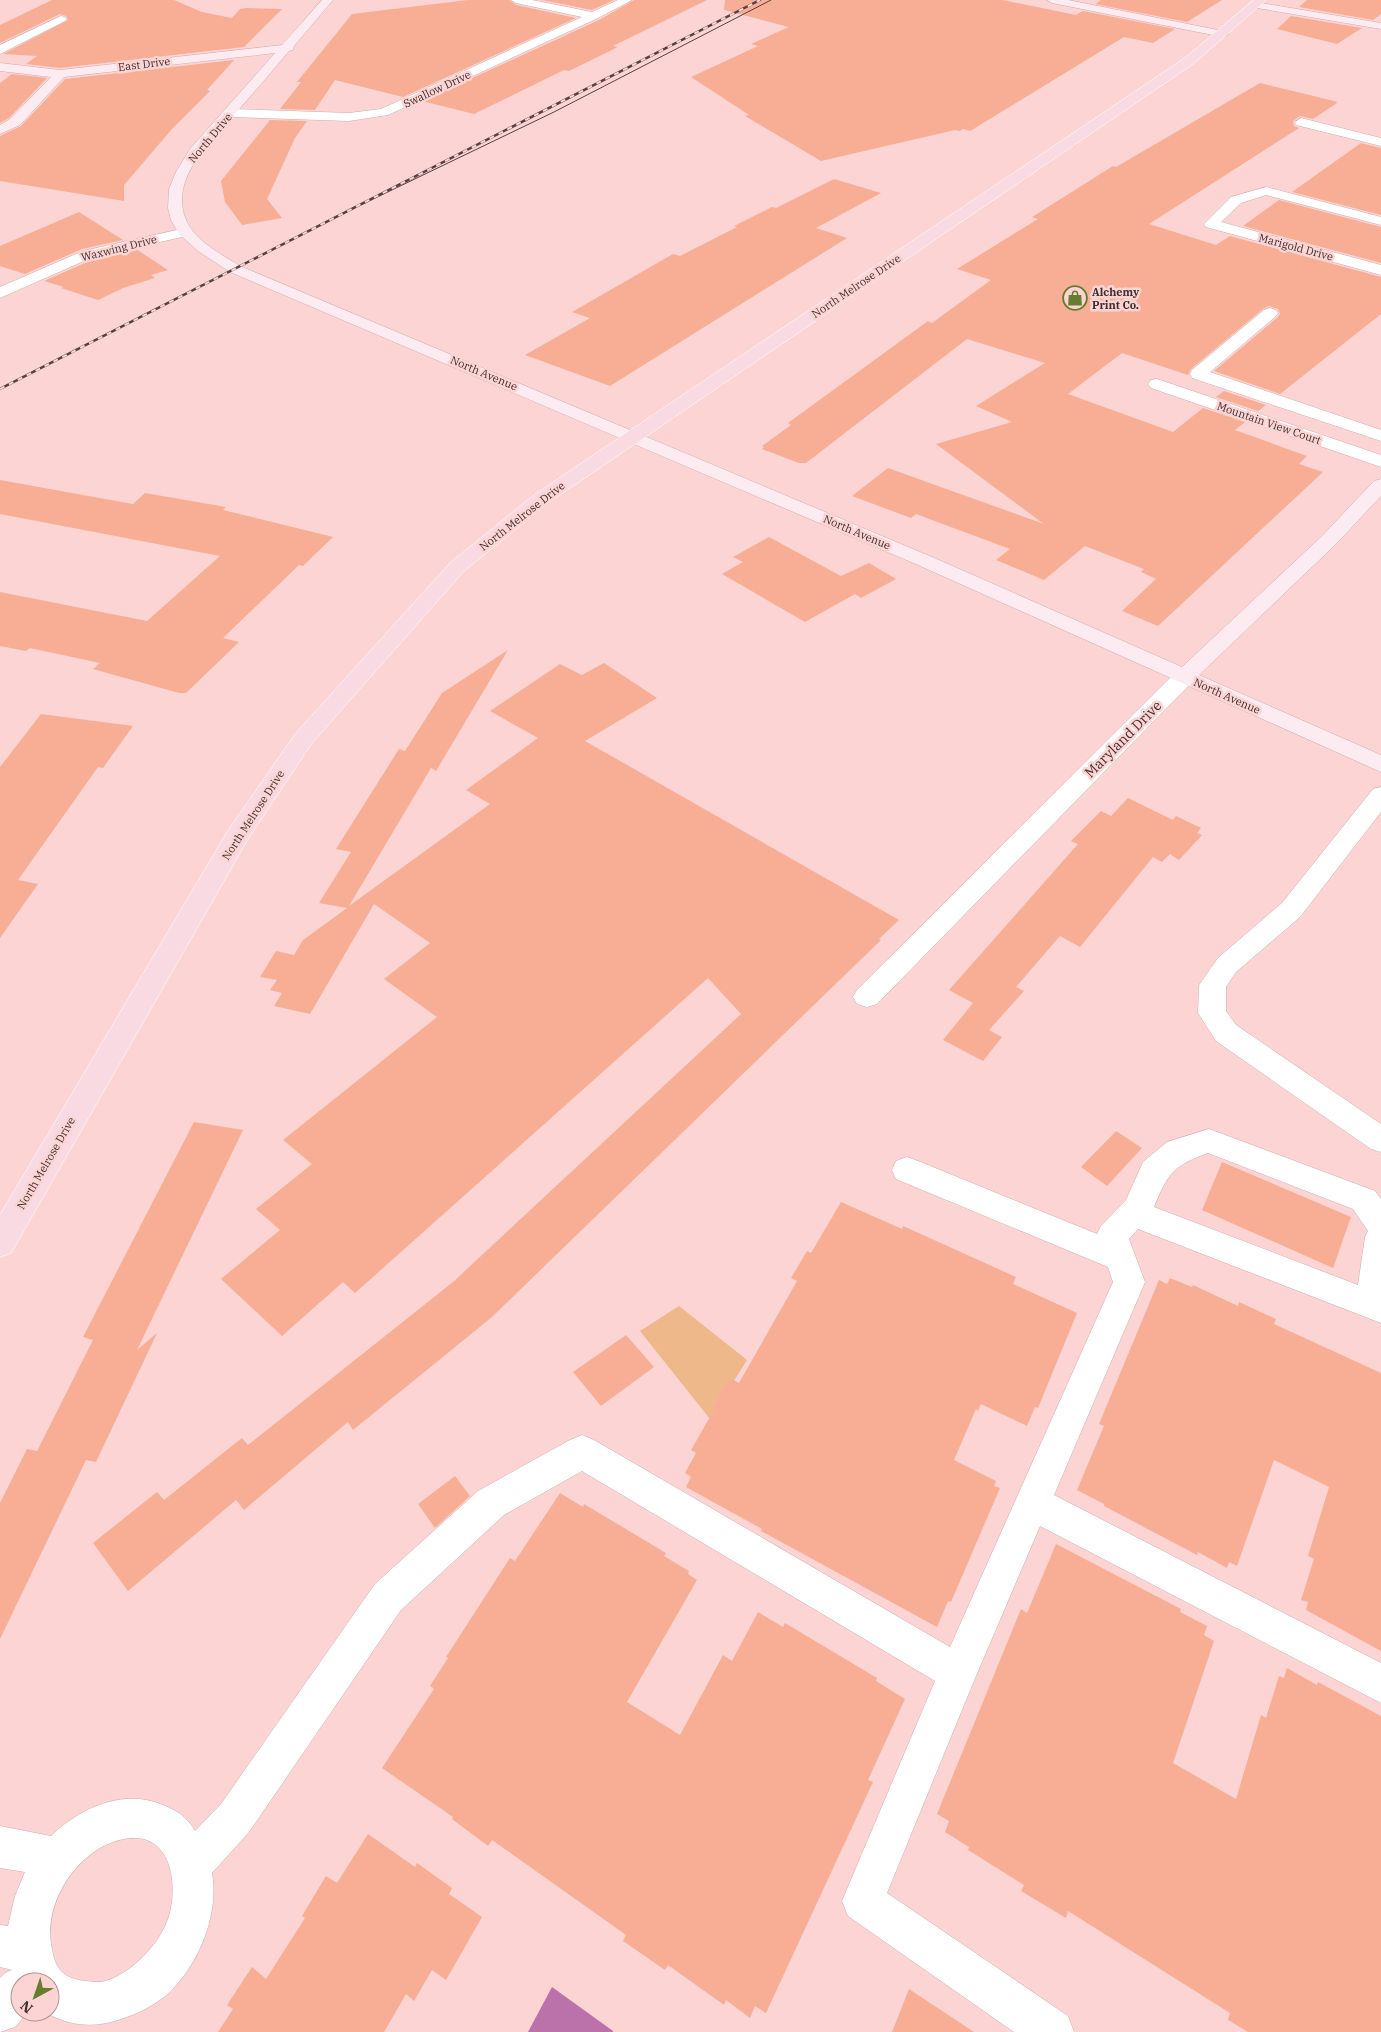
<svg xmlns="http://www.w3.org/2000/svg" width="1381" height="2032" viewBox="0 0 1381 2032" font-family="'IBM Plex Serif',serif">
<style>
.green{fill:#eeb88a}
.water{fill:#bb71aa}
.building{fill:#f8ae94}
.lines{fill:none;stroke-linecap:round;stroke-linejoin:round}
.street-casing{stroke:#d3abab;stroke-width:1}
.secondary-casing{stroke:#d3abab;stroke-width:1}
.primary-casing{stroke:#fff;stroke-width:1}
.street{fill:#fff;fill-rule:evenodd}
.secondary{fill:#fcecf1;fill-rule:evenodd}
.primary{fill:#f9dae3;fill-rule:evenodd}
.tram{stroke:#554242;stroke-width:1}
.rail-casing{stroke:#554242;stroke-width:2.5}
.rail{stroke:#fcd4d3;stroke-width:2;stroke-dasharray:5;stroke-linecap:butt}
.labels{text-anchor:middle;stroke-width:5;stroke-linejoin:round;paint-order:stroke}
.far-street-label{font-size:11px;fill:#403030;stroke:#fcd4d3}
.far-poi-label{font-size:11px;font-weight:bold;fill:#403030;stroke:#fcd4d3;text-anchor:start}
.street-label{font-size:14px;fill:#403030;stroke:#fcd4d3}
</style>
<rect width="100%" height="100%" fill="#fcd4d3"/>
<!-- green -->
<path class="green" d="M 679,1306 L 747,1360 L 710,1419 L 640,1331 Z"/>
<!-- water -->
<path class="water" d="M 552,1987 L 613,2031 L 613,2032 L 528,2032 Z"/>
<!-- building -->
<path class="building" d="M 52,0 L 174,0 L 202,12 L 232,18 L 240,9 L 246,8 L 282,9 L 244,47 L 60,68 L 26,64 L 37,56 L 3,54 L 68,20 L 66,16 L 60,14 L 0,43 L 0,25 Z
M 468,0 L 509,0 L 516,5 L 576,18 L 403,97 L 335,80 L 315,110 L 280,109 L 301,82 L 297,82 L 352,14 Z
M 542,0 L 614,0 L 592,10 Z
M 634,0 L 707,0 L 613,46 L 618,47 L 569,71 L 564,70 L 474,114 L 422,101 L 599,20 Z
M 725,0 L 1002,0 L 1076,15 L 1083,11 L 1175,29 L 1153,43 L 1124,37 L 970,131 L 963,129 L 960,131 L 955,130 L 821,161 L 745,116 L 749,115 L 691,77 L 758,46 L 751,44 L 789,27 L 724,10 Z
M 1101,0 L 1222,0 L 1187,22 L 1095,4 Z
M 1307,0 L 1381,0 L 1381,14 L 1373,20 L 1299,7 Z
M 1291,16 L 1362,28 L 1337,44 L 1277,29 Z
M 234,60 L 207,90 L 210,91 L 172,129 L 124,185 L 124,201 L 0,181 L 0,136 L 21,126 L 65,79 Z
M 12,74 L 47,78 L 9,118 L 0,123 L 0,83 Z
M 1260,83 L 1338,102 L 1335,103 L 1337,103 L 1313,119 L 1300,116 L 1293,121 L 1294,126 L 1299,128 L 1149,224 L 1216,245 L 1230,236 L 1381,277 L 1381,314 L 1280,394 L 1214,371 L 1278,317 L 1280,314 L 1278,309 L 1269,306 L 1263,309 L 1191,369 L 1188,375 L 1122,353 L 1068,394 L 1173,432 L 1203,408 L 1245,422 L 1235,430 L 1307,456 L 1299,464 L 1323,472 L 1158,626 L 1122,611 L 1156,579 L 1141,572 L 1144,569 L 1085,546 L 1044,580 L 996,560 L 1010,549 L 916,514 L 911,518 L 852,496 L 888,468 L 1044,524 L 936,444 L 1012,422 L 976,406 L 1045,363 L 967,339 L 806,463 L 799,463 L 762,449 L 764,447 L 762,446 L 791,425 L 788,423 L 928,321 L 932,323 L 991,280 L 957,269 L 1038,219 L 1032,217 L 1113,166 L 1116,167 Z
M 270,120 L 307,121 L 295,138 L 267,199 L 282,218 L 242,225 L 225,202 L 221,181 Z
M 1361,143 L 1381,148 L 1381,215 L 1292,192 Z
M 834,179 L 881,193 L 816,228 L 847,238 L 610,386 L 525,355 L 590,318 L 572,312 L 673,254 L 680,256 L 737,227 L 734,226 L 772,207 L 776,208 Z
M 1279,200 L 1381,227 L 1381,263 L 1243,226 Z
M 79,212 L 123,240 L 82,249 L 25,274 L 0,266 L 0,246 Z
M 136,249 L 168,270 L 151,275 L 155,278 L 123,288 L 98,300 L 61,288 L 64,287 L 44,281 L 94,259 Z
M 1224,391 L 1266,405 L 1258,411 L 1216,397 Z
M 0,480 L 133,504 L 145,493 L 226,507 L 223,510 L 333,537 L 303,566 L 299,565 L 223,638 L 239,642 L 186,693 L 179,693 L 93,669 L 100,663 L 30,648 L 26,651 L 0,646 L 0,592 L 147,621 L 220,556 L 0,514 Z
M 769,537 L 841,576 L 869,563 L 896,579 L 861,598 L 855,594 L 805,622 L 722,574 L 743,562 L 733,557 Z
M 508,650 L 436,771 L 431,768 L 349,906 L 490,804 L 466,790 L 538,738 L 490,711 L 560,664 L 582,675 L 604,663 L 657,698 L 585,741 L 899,920 L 879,939 L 881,940 L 492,1317 L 353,1430 L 348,1422 L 244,1510 L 236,1500 L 128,1591 L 93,1543 L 157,1492 L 164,1500 L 242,1438 L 248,1445 L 453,1282 L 741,1014 L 708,978 L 355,1293 L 343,1282 L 282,1336 L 221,1279 L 280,1230 L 256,1209 L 312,1164 L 283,1140 L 437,1017 L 384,979 L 430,943 L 374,904 L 310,1014 L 274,1006 L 282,993 L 270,990 L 277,980 L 260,977 L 276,951 L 294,955 L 303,940 L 347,908 L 319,903 L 351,852 L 336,849 L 399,749 L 405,751 L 442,693 Z
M 41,714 L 133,726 L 103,768 L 98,767 L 18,880 L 38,884 L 0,938 L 0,767 Z
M 1128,798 L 1173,820 L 1176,816 L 1201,828 L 1197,833 L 1202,835 L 1179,860 L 1170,854 L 1162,862 L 1153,857 L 1080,947 L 1060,936 L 1016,987 L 1024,991 L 989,1030 L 1002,1037 L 983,1061 L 943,1040 L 973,1003 L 949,990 L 1078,844 L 1071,841 L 1101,811 L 1111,816 Z
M 194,1122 L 243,1130 L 137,1350 L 157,1333 L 96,1462 L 86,1460 L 0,1639 L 0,1503 L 27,1449 L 37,1451 L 93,1340 L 83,1337 Z
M 1116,1131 L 1142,1148 L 1107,1186 L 1081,1167 Z
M 1222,1162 L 1351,1217 L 1333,1268 L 1202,1210 Z
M 841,1202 L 902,1229 L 903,1226 L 923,1235 L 1016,1277 L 1013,1284 L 1077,1313 L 1038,1408 L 1035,1407 L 1027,1426 L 981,1404 L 978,1411 L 976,1409 L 954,1460 L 996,1481 L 994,1486 L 1000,1488 L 951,1602 L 948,1601 L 937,1627 L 761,1531 L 762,1529 L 686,1487 L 691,1477 L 685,1473 L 696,1453 L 691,1450 L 714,1410 L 713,1408 L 730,1378 L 739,1383 L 797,1281 L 791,1278 L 807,1251 L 811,1253 Z
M 1170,1278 L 1192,1287 L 1193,1285 L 1238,1306 L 1239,1302 L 1276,1319 L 1274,1324 L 1381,1373 L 1381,1651 L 1306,1610 L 1308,1602 L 1301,1600 L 1314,1559 L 1308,1556 L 1329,1487 L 1274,1460 L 1237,1566 L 1229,1562 L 1227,1568 L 1198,1552 L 1197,1555 L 1104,1506 L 1104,1504 L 1077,1490 L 1104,1426 L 1099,1424 L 1159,1280 L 1167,1284 Z
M 626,1335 L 654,1367 L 601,1406 L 573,1372 Z
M 455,1476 L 470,1496 L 435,1528 L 418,1504 Z
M 560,1493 L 583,1507 L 584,1504 L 666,1553 L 664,1556 L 689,1571 L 688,1574 L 697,1580 L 627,1702 L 680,1735 L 723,1655 L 732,1661 L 758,1612 L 783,1627 L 785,1623 L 877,1678 L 876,1681 L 905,1699 L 868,1780 L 873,1782 L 766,2013 L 755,2006 L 750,2018 L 726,2000 L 724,2005 L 668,1965 L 665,1970 L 623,1941 L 626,1935 L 492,1840 L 488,1846 L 452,1819 L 453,1817 L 382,1768 L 434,1689 L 430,1686 L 448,1658 L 446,1657 L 510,1558 L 515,1561 Z
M 1056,1544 L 1181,1609 L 1180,1612 L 1207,1626 L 1204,1635 L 1214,1641 L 1173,1763 L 1236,1799 L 1261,1715 L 1266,1718 L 1279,1676 L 1284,1678 L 1287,1668 L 1317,1685 L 1318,1682 L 1381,1716 L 1381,2032 L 1248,2032 L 1228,2020 L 1230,2013 L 1068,1911 L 1066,1918 L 1021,1891 L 1024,1885 L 968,1850 L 969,1847 L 945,1832 L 949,1821 L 937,1814 L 1021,1609 L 1027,1613 Z
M 368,1834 L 415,1867 L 417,1863 L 452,1888 L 449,1894 L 482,1917 L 446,1980 L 432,1970 L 414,2001 L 406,1994 L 384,2032 L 218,2032 L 233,2009 L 227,2005 L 252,1967 L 266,1979 L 305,1918 L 302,1916 L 326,1876 L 337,1883 Z
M 909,1989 L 974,2032 L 892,2032 Z"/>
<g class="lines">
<!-- street casing -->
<g class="street-casing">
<path id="street" d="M 511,0 L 532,0 L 592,12 L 618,0 L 632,0 L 598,18 L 388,115 L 349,121 L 231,117 L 225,113 L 231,109 L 349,113 L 381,109 L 582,17 L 516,3 Z
M 61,16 L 65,17 L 67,19 L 65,21 L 0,54 L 0,45 Z
M 1301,118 L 1381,138 L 1381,146 L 1296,125 L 1295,122 Z
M 1266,187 L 1381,217 L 1381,225 L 1266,195 L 1241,203 L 1221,222 L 1381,265 L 1381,275 L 1206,227 L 1204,224 L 1231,197 Z
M 186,228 L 191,229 L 193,232 L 191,235 L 93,257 L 0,298 L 0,287 L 83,251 Z
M 1270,308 L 1276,310 L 1278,313 L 1276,316 L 1210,372 L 1381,430 L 1381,441 L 1192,378 L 1190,374 L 1192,370 L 1264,310 Z
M 1157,379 L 1381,455 L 1381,467 L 1151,388 L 1148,384 L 1151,380 Z
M 1184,670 L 1192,672 L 1195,677 L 1192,682 L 877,1004 L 867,1007 L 857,1004 L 853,997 L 857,990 L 1176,672 Z
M 1381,787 L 1381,812 L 1300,917 L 1236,972 L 1226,987 L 1226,1011 L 1236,1025 L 1381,1124 L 1381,1152 L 1371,1149 L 1216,1041 L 1198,1013 L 1199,985 L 1218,958 L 1282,903 L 1373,789 Z
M 1209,1129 L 1375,1191 L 1381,1199 L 1381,1323 L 1138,1229 L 1129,1239 L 1145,1282 L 1054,1495 L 1381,1663 L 1381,1703 L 1040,1526 L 973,1683 L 887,1893 L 1068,2016 L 1074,2032 L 1014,2032 L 848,1916 L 842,1901 L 935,1681 L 582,1471 L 504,1515 L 401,1610 L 249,1832 L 212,1873 C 219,1914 200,1961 171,1991 C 156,2005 137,2014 118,2020 C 93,2028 68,2026 45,2012 L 50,2012 L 50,1982 L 20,1982 L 20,2012 L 28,2012 L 15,2027 L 0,2032 L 0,1978 L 5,1973 L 12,1970 L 0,1967 L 0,1925 L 8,1926 L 15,1896 L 25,1872 L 0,1868 L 0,1826 L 51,1836 C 80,1808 123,1788 163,1805 C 178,1811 187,1817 195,1831 L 221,1804 L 375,1584 L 478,1491 L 570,1440 L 582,1435 L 594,1440 L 950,1647 L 1113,1282 L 1108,1267 L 896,1179 L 892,1170 L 896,1161 L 907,1157 L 918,1161 L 1097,1234 L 1101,1226 L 1126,1200 L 1143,1162 L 1167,1142 ZM 1208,1153 L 1353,1209 L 1368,1231 L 1365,1237 L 1358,1285 L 1154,1207 C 1167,1175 1173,1165 1208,1153 ZM 131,1838 C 137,1838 144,1838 149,1841 C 176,1853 176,1896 168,1919 C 161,1939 145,1957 129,1969 C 120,1975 109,1982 98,1982 C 85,1981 72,1981 62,1972 C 56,1967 53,1956 52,1949 C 41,1901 82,1842 131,1838 Z"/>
</g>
<!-- secondary casing -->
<g class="secondary-casing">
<path id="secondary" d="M 322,0 L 333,0 L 294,46 L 293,50 L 289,51 C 269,75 249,98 229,121 C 213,140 193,158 185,182 C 181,194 181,208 186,220 C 195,241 221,254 240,266 L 932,557 L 1182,667 L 1322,536 L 1374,481 L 1381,479 L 1381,496 L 1336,544 L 1199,675 L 1381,755 L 1381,772 L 918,565 L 230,272 L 198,251 L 179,234 L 171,220 L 168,208 L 169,189 L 176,172 L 190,149 L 275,53 L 64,77 L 20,125 L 0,134 L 0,125 L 10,119 L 51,77 L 0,71 L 0,63 L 60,70 L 282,45 Z
M 1047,0 L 1068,0 L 1223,31 L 1229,34 L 1223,37 L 1052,3 Z
M 1255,2 L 1381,23 L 1381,29 L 1251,7 L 1250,5 Z"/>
</g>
<!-- primary casing -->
<g class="primary-casing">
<path id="primary" d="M 1254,0 L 1266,0 L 1193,64 L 548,503 L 464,571 L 312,743 L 248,839 L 11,1253 L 0,1257 L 0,1215 L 229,829 L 296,733 L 450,563 L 534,495 L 1185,58 Z"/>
</g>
<!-- street -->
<use href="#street" class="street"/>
<!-- secondary -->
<use href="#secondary" class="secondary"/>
<!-- primary -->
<use href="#primary" class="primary"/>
<!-- tram -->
<path class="tram" d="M 342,214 L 554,112 L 771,0"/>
<!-- rail casing -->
<g class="rail-casing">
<path id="rail" d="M 0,389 L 760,0"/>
</g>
<!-- rail -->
<use href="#rail" class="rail"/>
</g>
<!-- icons -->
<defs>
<g id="shop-ring" transform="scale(1.25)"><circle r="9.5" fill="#fcd4d3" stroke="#657d2f" stroke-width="1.5"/><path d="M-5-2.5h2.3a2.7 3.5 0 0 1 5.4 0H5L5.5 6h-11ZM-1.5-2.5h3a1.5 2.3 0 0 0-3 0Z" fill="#657d2f"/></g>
</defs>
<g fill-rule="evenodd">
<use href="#shop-ring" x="1075" y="298"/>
</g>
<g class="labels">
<!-- far-street labels -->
<g class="far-street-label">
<text transform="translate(144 64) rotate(-7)" y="4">East Drive</text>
<text transform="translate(437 89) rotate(-25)" y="4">Swallow Drive</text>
<text transform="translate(210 138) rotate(-50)" y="4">North Drive</text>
<text transform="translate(1296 247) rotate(15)" y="4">Marigold Drive</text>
<text transform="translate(119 248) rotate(-14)" y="4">Waxwing Drive</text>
<text transform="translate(856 286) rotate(-34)" y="4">North Melrose Drive</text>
<text transform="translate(484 373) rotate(23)" y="4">North Avenue</text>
<text transform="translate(1269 423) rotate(19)" y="4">Mountain View Court</text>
<text transform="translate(522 516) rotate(-38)" y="4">North Melrose Drive</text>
<text transform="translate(857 532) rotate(23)" y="4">North Avenue</text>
<text transform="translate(1227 696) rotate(24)" y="4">North Avenue</text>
<text transform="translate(253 815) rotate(-57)" y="4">North Melrose Drive</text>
<text transform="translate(46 1163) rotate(-60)" y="4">North Melrose Drive</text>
</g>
<!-- far-poi labels -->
<g class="far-poi-label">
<text x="1092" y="296">Alchemy<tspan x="1092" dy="13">Print Co.</tspan></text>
</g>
<!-- street labels -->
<g class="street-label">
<text transform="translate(1123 739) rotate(-45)" y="5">Maryland Drive</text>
</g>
</g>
<!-- north arrow -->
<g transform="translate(35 1997) rotate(220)"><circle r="24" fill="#fcd4d3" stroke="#b19292"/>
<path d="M0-4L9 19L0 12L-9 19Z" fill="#657d2f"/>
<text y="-8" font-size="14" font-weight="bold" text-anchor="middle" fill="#403030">N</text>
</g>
</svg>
